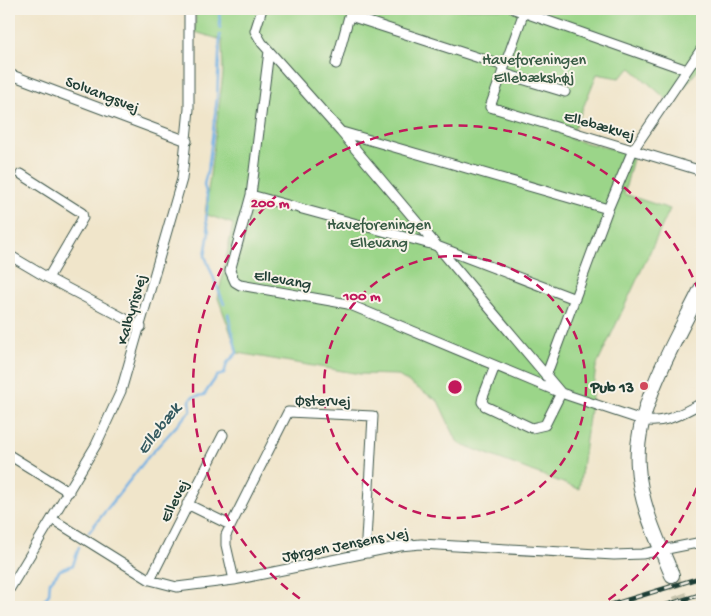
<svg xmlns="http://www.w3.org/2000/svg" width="711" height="616" viewBox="0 0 711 616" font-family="'Gochi Hand',sans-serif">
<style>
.green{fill:#9bd589;stroke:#5d895e}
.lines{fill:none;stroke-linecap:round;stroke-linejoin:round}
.stream{stroke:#71b0e4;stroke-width:2.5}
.secondary-tunnel{stroke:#c6c3ac;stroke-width:14;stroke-dasharray:14 7;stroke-linecap:butt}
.street-casing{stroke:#3e564a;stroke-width:11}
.secondary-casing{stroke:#3e564a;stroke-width:16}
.street{stroke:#fff;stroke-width:9}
.secondary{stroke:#fff;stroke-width:14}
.rail-casing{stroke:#1f3d34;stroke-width:4.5}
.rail{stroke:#f7f3e8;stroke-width:2.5;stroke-dasharray:8;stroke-linecap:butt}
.ring{fill:none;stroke:#c2185b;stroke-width:2.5;stroke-dasharray:9 6}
.poi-dot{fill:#d1495b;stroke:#f7f3e8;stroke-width:2}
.labels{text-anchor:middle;stroke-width:4;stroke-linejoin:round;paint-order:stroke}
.park-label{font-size:16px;fill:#385b45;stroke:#f7f3e8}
.street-label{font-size:16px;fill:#1f3d34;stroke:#f7f3e8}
.poi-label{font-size:16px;font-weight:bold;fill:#1f3d34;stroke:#f7f3e8;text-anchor:end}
.water-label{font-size:18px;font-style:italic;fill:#345a60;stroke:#f7f3e8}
.centre{fill:#c2185b;stroke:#f7f3e8;stroke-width:2.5}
.ring-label{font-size:15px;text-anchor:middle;font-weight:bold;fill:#c2185b;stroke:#f7f3e8;stroke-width:4;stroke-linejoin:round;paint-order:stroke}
</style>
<rect width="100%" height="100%" fill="#f7f3e8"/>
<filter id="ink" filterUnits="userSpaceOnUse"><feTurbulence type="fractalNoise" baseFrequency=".02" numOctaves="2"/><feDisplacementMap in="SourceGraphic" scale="10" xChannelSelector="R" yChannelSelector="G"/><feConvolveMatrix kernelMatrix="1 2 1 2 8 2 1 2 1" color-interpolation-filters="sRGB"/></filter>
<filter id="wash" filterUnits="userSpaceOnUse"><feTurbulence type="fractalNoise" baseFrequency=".0096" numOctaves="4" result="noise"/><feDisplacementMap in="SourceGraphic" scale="20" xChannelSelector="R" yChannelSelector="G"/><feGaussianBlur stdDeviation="1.12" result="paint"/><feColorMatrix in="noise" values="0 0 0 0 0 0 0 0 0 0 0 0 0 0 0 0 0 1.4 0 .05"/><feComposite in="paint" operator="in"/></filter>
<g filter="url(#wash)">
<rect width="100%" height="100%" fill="#f0e5ca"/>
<!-- green -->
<path class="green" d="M 196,9 L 702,9 L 702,65 L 671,103 L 631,68 L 619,78 L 597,74 L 570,139 L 634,154 L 624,194 L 670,209 L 596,367 L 579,489 L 458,443 L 438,401 L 397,375 L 360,374 L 238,353 L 218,298 L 233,224 L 205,214 L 223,74 L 222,40 L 195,32 Z"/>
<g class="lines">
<!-- stream -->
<path class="stream" d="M 219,9 L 220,28
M 220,35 L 217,99 L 209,163 L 204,185 L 208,199 L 206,220 L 209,232 L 205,256 L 224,304
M 89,532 L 148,457 L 191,410 L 190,401 L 192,397 L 204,395 L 217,376 L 224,374 L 227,363 L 237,353 L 228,314
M 39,607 L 49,594 L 50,582 L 60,570 L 73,565 L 79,547"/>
</g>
</g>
<g filter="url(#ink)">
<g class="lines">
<!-- secondary-tunnel -->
<path class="secondary-tunnel" d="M 672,575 L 684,607"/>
<!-- street casing -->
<g class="street-casing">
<path id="street" d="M 262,9 L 255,31 L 262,43 L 341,132 L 561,393 L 545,425 L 532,428 L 485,406 L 482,402 L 483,397 L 495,366
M 514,9 L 687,70
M 525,9 L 490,107 L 702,171
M 350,16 L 504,66
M 269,51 L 251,195 L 230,271 L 235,282 L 240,285 L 348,304 L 561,393 L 642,420 C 665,425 682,413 702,403
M 336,64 L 351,9
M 502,73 L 565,92
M 9,74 L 187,141
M 342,132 L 608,209
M 21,174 L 82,213 L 83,218 L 48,278
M 251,195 L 434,245 L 575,299
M 9,255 L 48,278 L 141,327
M 546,376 L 608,209 L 633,150 L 702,48
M 9,455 L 69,492
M 187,504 L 230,525
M 52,519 L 150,580 L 177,587 L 234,580 L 400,546 L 421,544 L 614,555 L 642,554 L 702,542
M 150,580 L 223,435
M 234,580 L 226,545 L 226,535 L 288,412 L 373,416 L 366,540 L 368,553
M 9,590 L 96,445 L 121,391 L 182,179 L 189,109 L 189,9"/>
</g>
<!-- secondary casing -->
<g class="secondary-casing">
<path id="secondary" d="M 672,575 C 658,541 640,504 638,467 C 633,408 677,339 702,287"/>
</g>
<!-- street -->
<use href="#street" class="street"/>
<!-- secondary -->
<use href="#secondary" class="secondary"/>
<!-- rail casing -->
<g class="rail-casing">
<path id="rail" d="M 604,607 L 702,577
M 660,607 L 702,594"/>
</g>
<!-- rail -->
<use href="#rail" class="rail"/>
</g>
</g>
<!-- distance rings -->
<g class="ring">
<circle cx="455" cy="387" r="131"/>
<path d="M702 474A262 262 0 0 1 598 607M312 607A262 262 0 1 1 702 300"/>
</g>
<!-- markers -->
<circle class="poi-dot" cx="644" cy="386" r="5"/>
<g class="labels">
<!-- park labels -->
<g class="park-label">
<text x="534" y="64">Haveforeningen<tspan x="534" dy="18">Ellebækshøj</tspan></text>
<text x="379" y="229">Haveforeningen<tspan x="379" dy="18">Ellevang</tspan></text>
</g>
<!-- street labels -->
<g class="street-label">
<text transform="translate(103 93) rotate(21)" y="6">Solvangsvej</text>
<text transform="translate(600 124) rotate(16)" y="6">Ellebækvej</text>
<text transform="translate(283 278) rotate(10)" y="6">Ellevang</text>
<text transform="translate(130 309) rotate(-74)" y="6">Kalbyrisvej</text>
<text transform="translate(323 399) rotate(1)" y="6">Østervej</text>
<text transform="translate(173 500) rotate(-63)" y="6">Ellevej</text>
<text transform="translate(345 543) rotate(-11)" y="6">Jørgen Jensens Vej</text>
</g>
<!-- poi labels -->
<g class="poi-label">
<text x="634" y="392">Pub 13</text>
</g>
<!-- water labels -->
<g class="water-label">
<text transform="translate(158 428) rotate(-52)" y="6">Ellebæk</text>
</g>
</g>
<circle cx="455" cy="387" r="8" class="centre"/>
<g class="ring-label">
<text x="270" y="207">200 m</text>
<text x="362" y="300">100 m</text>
</g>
<!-- margin -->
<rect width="711" height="616" fill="none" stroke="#f7f3e8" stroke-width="30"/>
</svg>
